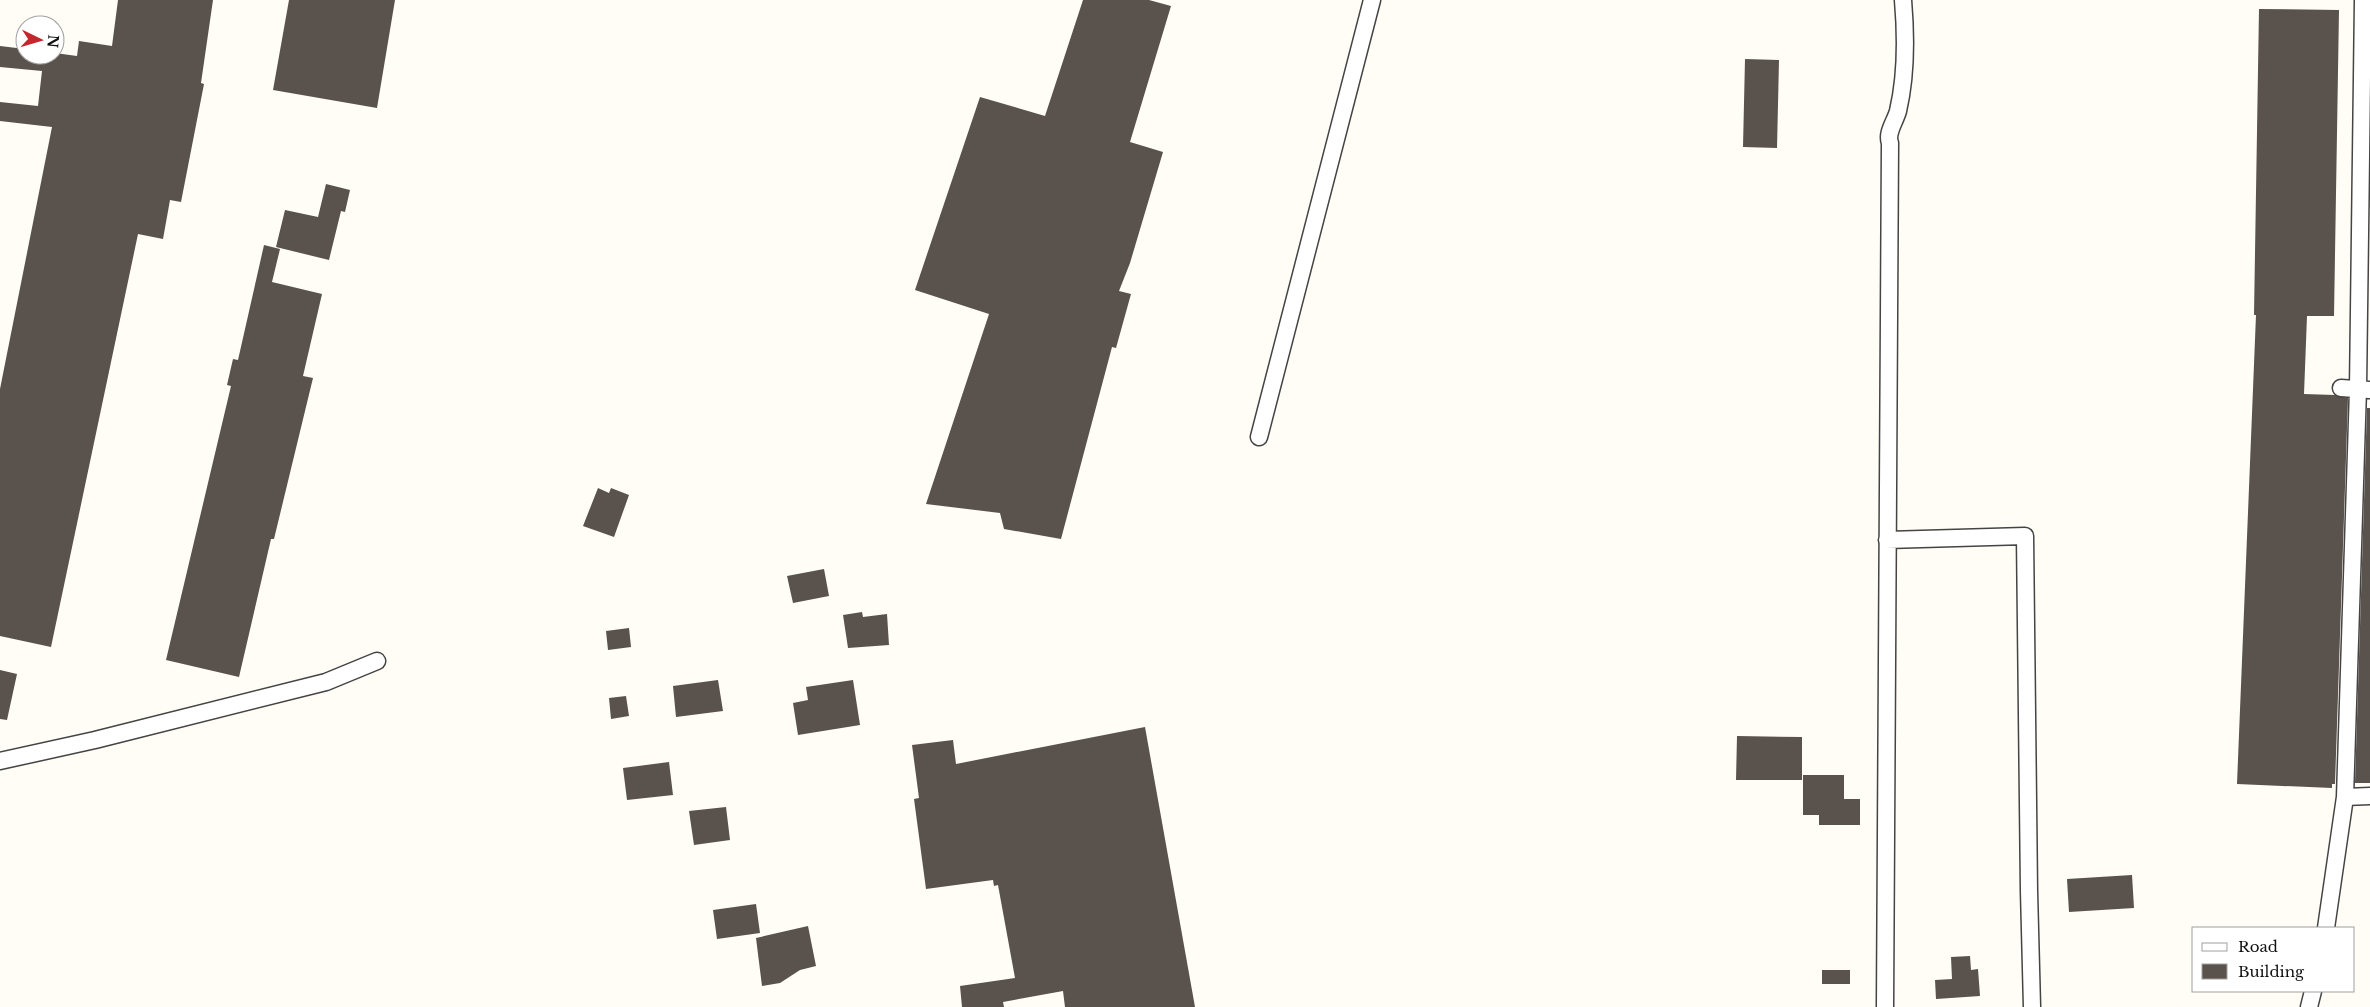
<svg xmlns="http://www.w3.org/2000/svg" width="2370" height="1007" viewBox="0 0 2370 1007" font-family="'Libre Baskerville',serif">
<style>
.building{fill:#5a524d}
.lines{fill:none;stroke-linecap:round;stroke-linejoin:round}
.street-casing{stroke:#444;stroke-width:19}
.street{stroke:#fff;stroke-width:16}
</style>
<rect width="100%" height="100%" fill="#fffdf5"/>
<!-- building -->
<path class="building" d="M 118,0 L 213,0 L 201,83 L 204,84 L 181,202 L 170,200 L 163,239 L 138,234 L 51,647 L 0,636 L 0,389 L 52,127 L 0,121 L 0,102 L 38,106 L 42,71 L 0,67 L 0,46 L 25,49 L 25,55 L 55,55 L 55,53 L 77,56 L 79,41 L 112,46 Z
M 289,0 L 395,0 L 377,108 L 273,90 Z
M 1083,0 L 1149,0 L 1171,6 L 1130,142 L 1163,152 L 1130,263 L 1119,291 L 1131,294 L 1116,348 L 1112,347 L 1061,539 L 1004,529 L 1000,513 L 926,504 L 989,314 L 915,290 L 980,97 L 1045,116 Z
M 2259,9 L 2339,10 L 2334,316 L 2307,316 L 2304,394 L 2335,395 L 2348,398 L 2335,784 L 2332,784 L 2332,788 L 2237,784 L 2256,315 L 2254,315 Z
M 1745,59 L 1779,60 L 1777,148 L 1743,147 Z
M 326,184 L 350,190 L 345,212 L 341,211 L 329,260 L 276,247 L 285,210 L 318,217 Z
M 264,245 L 280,249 L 272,282 L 322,294 L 303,376 L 313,378 L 274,539 L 271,539 L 239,677 L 166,660 L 231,386 L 227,385 L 233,359 L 238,360 Z
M 2367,408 L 2370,408 L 2370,783 L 2355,783 Z
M 598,488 L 609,493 L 611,488 L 629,495 L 614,537 L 583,526 Z
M 824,569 L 829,596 L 793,603 L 787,576 Z
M 862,612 L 863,617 L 887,614 L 889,645 L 848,648 L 843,615 Z
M 629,628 L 631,647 L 608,650 L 606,631 Z
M 0,670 L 17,674 L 7,720 L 0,719 Z
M 718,680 L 723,711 L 676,717 L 673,686 Z
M 853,680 L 860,725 L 798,735 L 793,703 L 808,700 L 806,687 Z
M 626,696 L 629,716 L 611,719 L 609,698 Z
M 1145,727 L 1195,1007 L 1065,1007 L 1063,991 L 1003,1002 L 1004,1007 L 962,1007 L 960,986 L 1015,978 L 998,885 L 994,886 L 993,880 L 926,889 L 914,799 L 919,798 L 912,745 L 953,740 L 956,764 Z
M 1737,736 L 1802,737 L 1802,780 L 1736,780 Z
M 669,762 L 673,795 L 627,800 L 623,768 Z
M 1803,775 L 1844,775 L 1844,799 L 1860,799 L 1860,825 L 1819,825 L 1819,815 L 1803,815 Z
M 726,807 L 730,840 L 694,845 L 689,811 Z
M 2132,875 L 2134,908 L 2069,912 L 2067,879 Z
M 756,904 L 760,933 L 717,939 L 713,910 Z
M 808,926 L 816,966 L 800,970 L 780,983 L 762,986 L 756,938 Z
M 1970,956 L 1971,970 L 1978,969 L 1980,996 L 1936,999 L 1935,980 L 1952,979 L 1951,957 Z
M 1822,970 L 1850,970 L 1850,984 L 1822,984 Z"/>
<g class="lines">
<!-- street casing -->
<g class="street-casing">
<path id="street" d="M 2363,0 L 2358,389 L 2345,797 L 2370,796
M 2341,388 L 2370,390
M 1259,437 L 1372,0
M 1887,540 L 2025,536 L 2029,891 L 2032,1007
M 0,761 L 95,740 L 326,682 L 377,661
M 2326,928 L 2345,797
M 1885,1007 L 1890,143 C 1886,133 1895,122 1898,111 C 1906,77 1906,35 1903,0
M 2309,1007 L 2313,991"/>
</g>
<!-- street -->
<use href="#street" class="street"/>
</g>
<!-- legend -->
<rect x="2192" y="927" width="162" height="65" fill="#ffffff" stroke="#a0a0a0"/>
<rect x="2202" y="943" width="25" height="8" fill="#ffffff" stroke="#a0a0a0"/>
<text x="2238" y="952" font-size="15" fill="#111111">Road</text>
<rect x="2202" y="964" width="25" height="15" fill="#5a524d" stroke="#a0a0a0"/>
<text x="2238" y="977" font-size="15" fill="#111111">Building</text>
<!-- north arrow -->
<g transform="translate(40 40) rotate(95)"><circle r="24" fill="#ffffff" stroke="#a0a0a0"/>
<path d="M0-4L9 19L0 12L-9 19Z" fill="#c4262e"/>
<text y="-8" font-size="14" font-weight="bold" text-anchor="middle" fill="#111111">N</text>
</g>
</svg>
